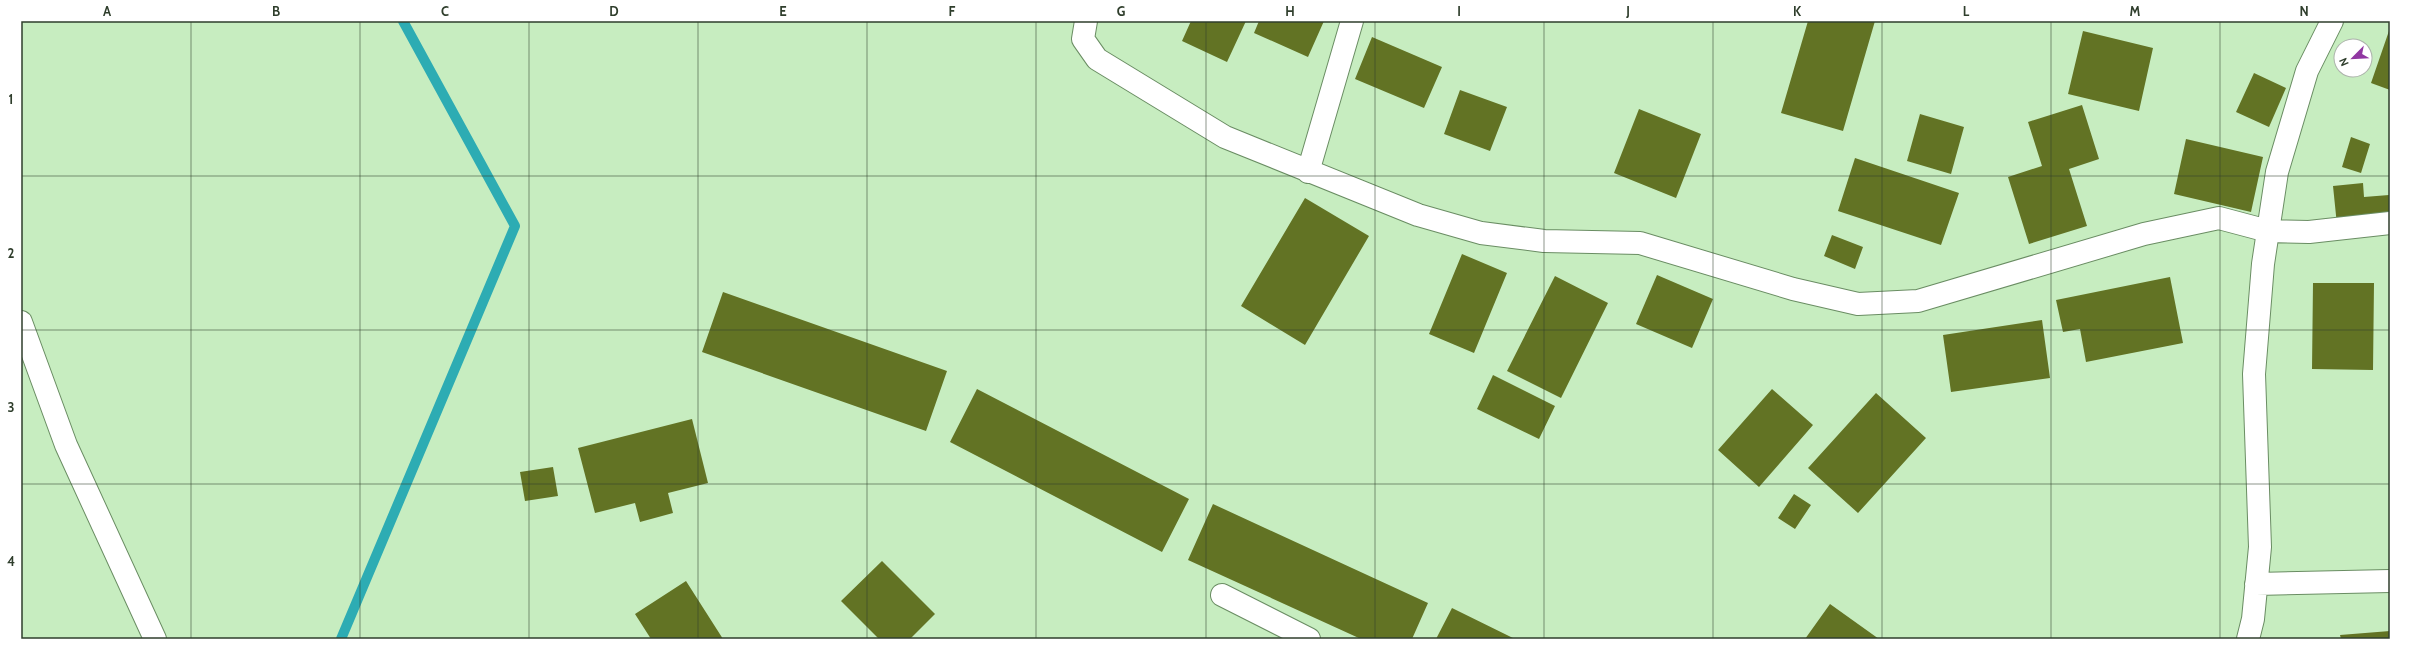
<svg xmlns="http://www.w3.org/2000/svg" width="2411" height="660" viewBox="0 0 2411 660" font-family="Cabin,sans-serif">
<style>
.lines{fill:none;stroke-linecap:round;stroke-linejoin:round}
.stream{stroke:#2dacb3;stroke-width:10}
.building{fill:#627324}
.minor-casing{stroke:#6a8d63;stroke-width:24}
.minor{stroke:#fff;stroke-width:22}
.grid{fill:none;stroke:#2f3e2c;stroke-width:1;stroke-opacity:0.55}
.neatline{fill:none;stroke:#2f3e2c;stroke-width:1.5}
.grid-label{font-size:13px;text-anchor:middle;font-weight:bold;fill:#2f3e2c}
</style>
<rect width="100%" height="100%" fill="#c7edc0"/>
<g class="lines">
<!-- stream -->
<path class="stream" d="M 341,639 L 515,226 L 403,21"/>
</g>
<!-- building -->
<path class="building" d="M 1191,21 L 1246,21 L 1227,62 L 1182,41 Z
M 1259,21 L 1324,21 L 1308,57 L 1254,33 Z
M 1808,21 L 1875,21 L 1843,131 L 1781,113 Z
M 2390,28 L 2390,90 L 2371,83 Z
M 2083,31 L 2153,48 L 2139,111 L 2068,94 Z
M 1372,37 L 1442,67 L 1424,108 L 1355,79 Z
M 2254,73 L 2286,88 L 2269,127 L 2236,112 Z
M 1460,90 L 1507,107 L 1490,151 L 1444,134 Z
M 2082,105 L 2099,159 L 2069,169 L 2087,226 L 2029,244 L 2008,177 L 2042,166 L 2028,122 Z
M 1639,109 L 1701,134 L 1676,198 L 1614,173 Z
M 1920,114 L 1964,127 L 1951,174 L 1907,161 Z
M 2351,137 L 2370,144 L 2361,173 L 2342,167 Z
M 2186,139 L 2263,157 L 2251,212 L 2174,194 Z
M 1855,158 L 1959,193 L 1941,245 L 1838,211 Z
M 2363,183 L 2364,197 L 2389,195 L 2390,221 L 2337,225 L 2333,186 Z
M 1305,198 L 1369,236 L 1305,345 L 1241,306 Z
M 1832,235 L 1863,247 L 1855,269 L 1824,256 Z
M 1462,254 L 1507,273 L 1474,353 L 1429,334 Z
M 1657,275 L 1713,299 L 1692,348 L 1636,324 Z
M 1555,276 L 1608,303 L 1561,398 L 1507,371 Z
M 2170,277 L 2183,343 L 2086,362 L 2080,329 L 2063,332 L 2056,300 Z
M 2313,283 L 2374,283 L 2373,370 L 2312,369 Z
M 723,292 L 947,371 L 926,431 L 702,352 Z
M 2042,320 L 2050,378 L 1951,392 L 1943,335 Z
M 1493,375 L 1555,406 L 1539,439 L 1477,409 Z
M 977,389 L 1189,499 L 1162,552 L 950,442 Z
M 1772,389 L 1813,425 L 1759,487 L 1718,450 Z
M 1876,393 L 1926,438 L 1858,513 L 1808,468 Z
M 692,419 L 708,483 L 668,493 L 673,513 L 640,522 L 635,503 L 595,513 L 578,448 Z
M 553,467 L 558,496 L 525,501 L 520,472 Z
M 1794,494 L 1811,505 L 1795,529 L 1778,518 Z
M 1213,504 L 1428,603 L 1412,639 L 1361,639 L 1188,560 Z
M 882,561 L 935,614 L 910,639 L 879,639 L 841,601 Z
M 686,581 L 723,639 L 651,639 L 635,614 Z
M 1830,604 L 1879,639 L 1805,639 Z
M 1452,608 L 1515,639 L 1436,639 Z
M 2390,631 L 2390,639 L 2341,639 L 2340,635 Z"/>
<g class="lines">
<!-- minor casing -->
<g class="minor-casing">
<path id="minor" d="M 1086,21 L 1083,39 L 1097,59 L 1225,137 L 1418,215 L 1481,233 L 1544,241 L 1640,243 L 1793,289 L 1858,304 L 1918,301 L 2144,234 L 2219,218 L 2268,231 L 2309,232 L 2390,223
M 1308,172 L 1352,21
M 21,322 L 66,445 L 155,639
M 2256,584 L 2390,581
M 1222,595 L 1309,639
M 2248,639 L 2253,619 L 2260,547 L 2254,374 L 2263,264 L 2277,172 L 2307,71 L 2332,21"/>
</g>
<!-- minor -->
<use href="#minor" class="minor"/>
</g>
<!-- grid -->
<path class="grid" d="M 191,21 L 191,639M 360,21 L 360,639M 529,21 L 529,639M 698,21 L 698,639M 867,21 L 867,639M 1036,21 L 1036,639M 1206,21 L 1206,639M 1375,21 L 1375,639M 1544,21 L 1544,639M 1713,21 L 1713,639M 1882,21 L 1882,639M 2051,21 L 2051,639M 2220,21 L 2220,639M 21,176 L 2390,176M 21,330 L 2390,330M 21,484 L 2390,484"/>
<!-- border -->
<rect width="2411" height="660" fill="none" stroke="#ffffff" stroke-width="44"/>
<!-- north arrow -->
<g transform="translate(2353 58) rotate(246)"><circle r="19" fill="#ffffff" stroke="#acb2ab"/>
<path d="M0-3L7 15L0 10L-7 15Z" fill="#9137a2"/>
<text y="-6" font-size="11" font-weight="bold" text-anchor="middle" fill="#2f3e2c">N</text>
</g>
<rect x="22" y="22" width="2367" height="616" class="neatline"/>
<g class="grid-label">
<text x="107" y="16">A</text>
<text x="276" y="16">B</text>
<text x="445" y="16">C</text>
<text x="614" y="16">D</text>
<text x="783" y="16">E</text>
<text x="952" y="16">F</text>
<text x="1121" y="16">G</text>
<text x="1290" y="16">H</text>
<text x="1459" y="16">I</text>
<text x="1628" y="16">J</text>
<text x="1797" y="16">K</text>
<text x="1966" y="16">L</text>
<text x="2135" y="16">M</text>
<text x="2304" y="16">N</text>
<text x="11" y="104">1</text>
<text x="11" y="258">2</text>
<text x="11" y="412">3</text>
<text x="11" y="566">4</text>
</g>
</svg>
